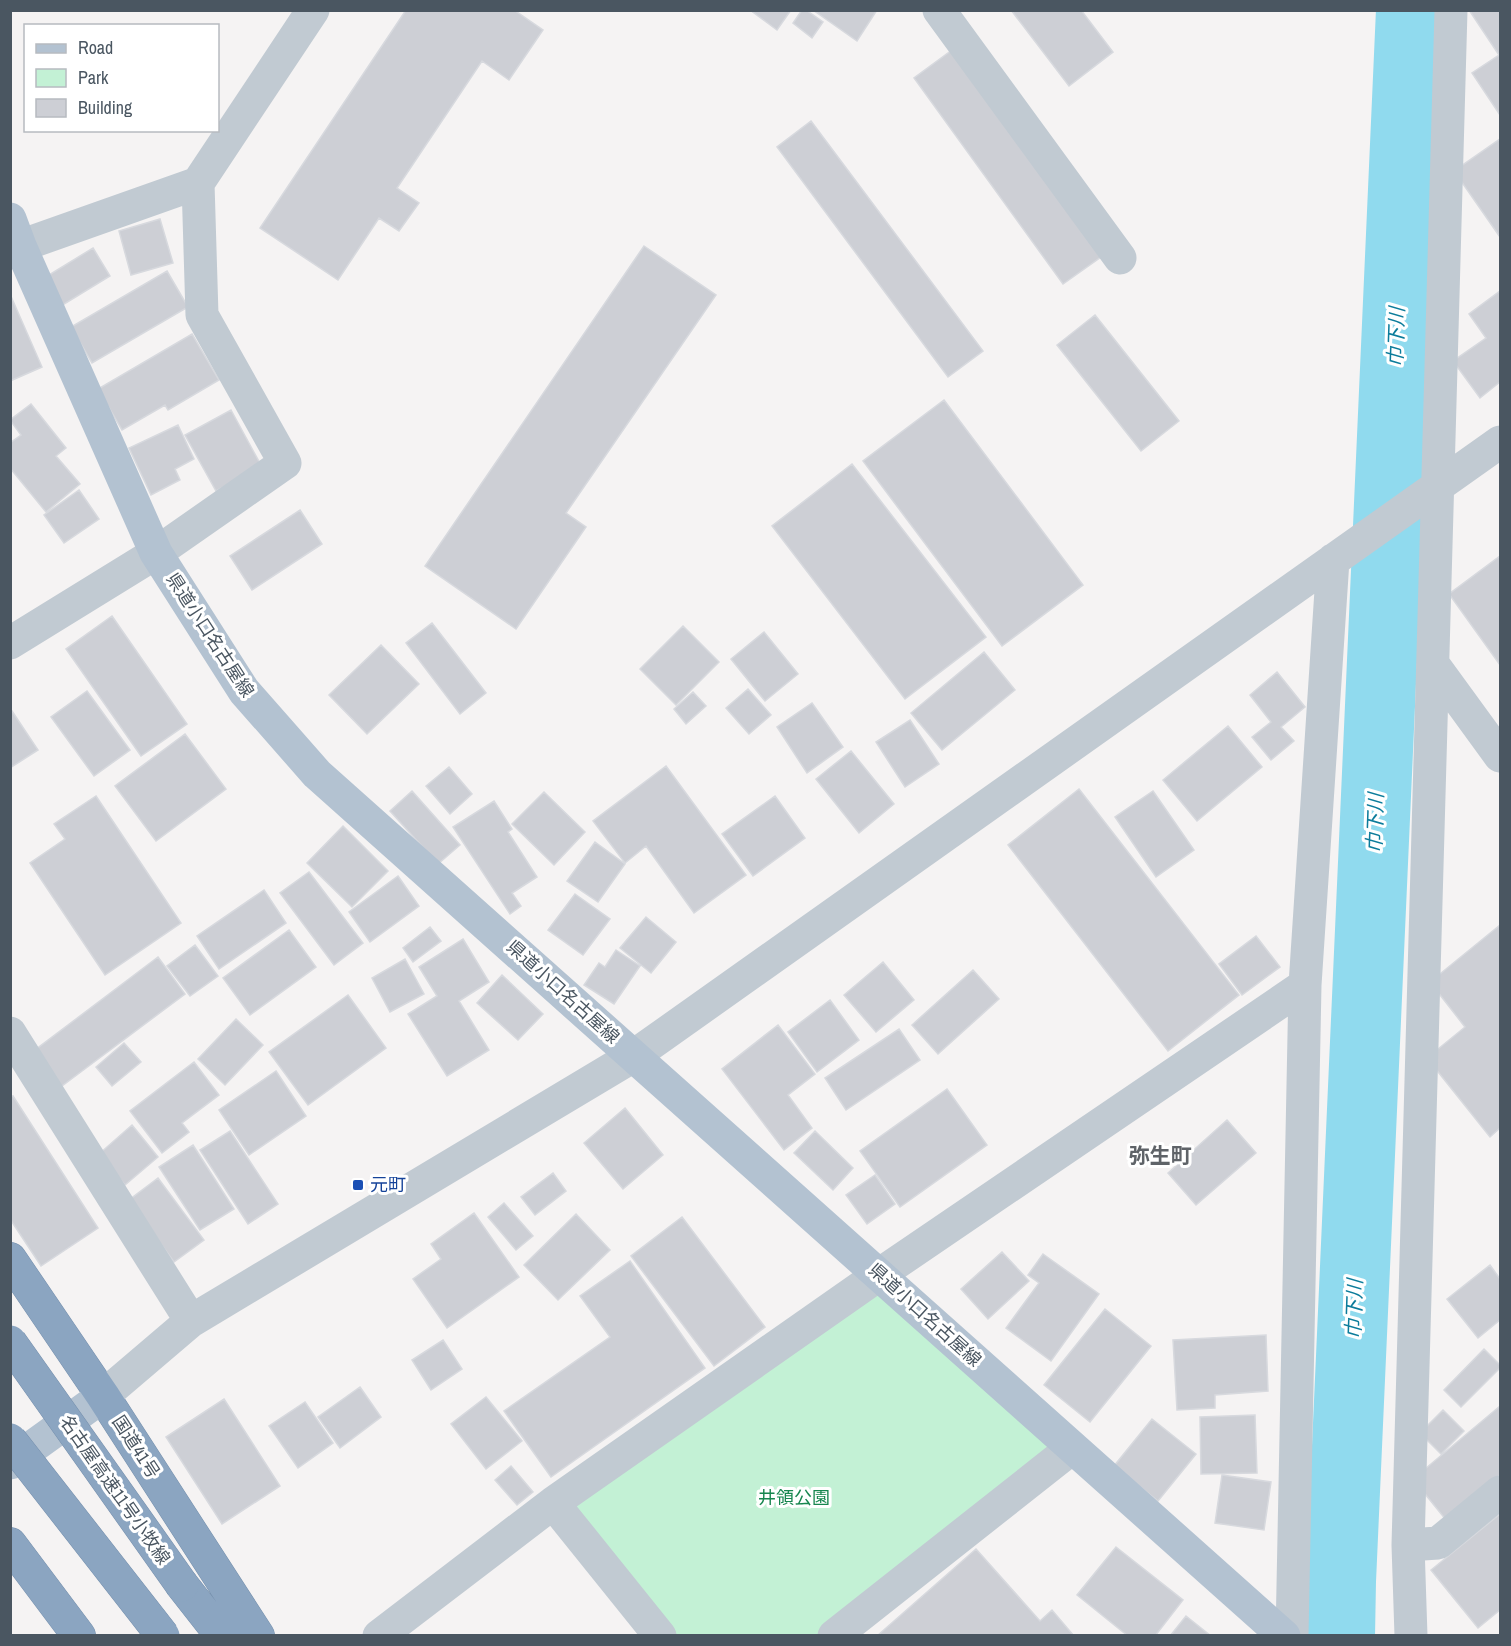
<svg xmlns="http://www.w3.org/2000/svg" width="1511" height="1646" viewBox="0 0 1511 1646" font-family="'Archivo Narrow','Noto Sans JP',sans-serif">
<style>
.green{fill:#c3f1d5}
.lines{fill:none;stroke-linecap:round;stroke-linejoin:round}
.river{stroke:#90daee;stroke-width:70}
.building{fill:#cdcfd5;stroke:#d7d9de;stroke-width:1.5}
.highway-casing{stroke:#7690ad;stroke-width:34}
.minor{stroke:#c1cad2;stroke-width:33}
.major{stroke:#b3c2d1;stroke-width:33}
.highway{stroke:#8ba5c1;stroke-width:33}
.highway-bridge-casing{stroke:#7690ad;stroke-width:34;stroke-linecap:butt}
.highway-bridge{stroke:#8ba5c1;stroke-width:33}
.transit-dot{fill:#1a4fb4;stroke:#fff;stroke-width:2}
.labels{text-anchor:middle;stroke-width:6;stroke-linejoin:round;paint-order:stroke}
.street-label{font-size:18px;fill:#4a5661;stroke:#fff}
.transit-label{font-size:18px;fill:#164399;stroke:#fff;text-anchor:start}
.park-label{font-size:18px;fill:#17864f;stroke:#fff}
.water-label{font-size:20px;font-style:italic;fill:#0c7c9b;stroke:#fff}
.quarter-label{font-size:21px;font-weight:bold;fill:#5f6368;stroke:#fff}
</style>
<rect width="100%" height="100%" fill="#f5f3f3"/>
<!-- green -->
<path class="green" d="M 880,1274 L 1072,1448 L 834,1635 L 660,1635 L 553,1503 Z"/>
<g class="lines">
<!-- river -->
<path class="river" d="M 1340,1636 L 1341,1581 L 1411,10"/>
</g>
<!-- building -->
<path class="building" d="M 406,10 L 514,10 L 543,30 L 509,80 L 482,61 L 397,188 L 419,203 L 399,231 L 379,218 L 338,280 L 260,228 Z
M 750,10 L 791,10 L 777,30 Z
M 802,10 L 806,10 L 823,22 L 812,38 L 793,23 Z
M 813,10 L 877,10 L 857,41 Z
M 1011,10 L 1081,10 L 1113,52 L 1069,86 Z
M 1469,10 L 1500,10 L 1500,115 L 1472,73 L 1499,55 Z
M 952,50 L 1101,257 L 1063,284 L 914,78 Z
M 811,121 L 983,351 L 948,377 L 777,147 Z
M 1500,139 L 1500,237 L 1454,171 Z
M 160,219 L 173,263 L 131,275 L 119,231 Z
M 644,246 L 716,295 L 566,513 L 586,527 L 516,629 L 425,566 Z
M 93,248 L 110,276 L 61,306 L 44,278 Z
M 167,271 L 188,307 L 92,363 L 71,327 Z
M 1500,291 L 1500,382 L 1480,398 L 1453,361 L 1486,338 L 1469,314 Z
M 10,294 L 42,367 L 10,381 Z
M 1095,315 L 1179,421 L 1141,451 L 1057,345 Z
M 192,334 L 219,380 L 168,410 L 165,405 L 122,430 L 98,389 Z
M 944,400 L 1083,585 L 1002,646 L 863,461 Z
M 31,404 L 66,448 L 56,456 L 80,484 L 46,512 L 10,468 L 10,443 L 21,435 L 10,420 Z
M 231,410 L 262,467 L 216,491 L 185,435 Z
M 178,425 L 194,459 L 175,469 L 180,480 L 151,495 L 129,448 Z
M 852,464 L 986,637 L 905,699 L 772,526 Z
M 79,490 L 99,519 L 64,543 L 44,515 Z
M 300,510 L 322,544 L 252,590 L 230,556 Z
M 1500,556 L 1500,665 L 1449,594 Z
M 112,616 L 187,724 L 141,756 L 66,649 Z
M 432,623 L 486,693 L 460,714 L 406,643 Z
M 683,626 L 719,662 L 676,705 L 640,669 Z
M 764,632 L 798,674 L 765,701 L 731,659 Z
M 381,645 L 419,684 L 367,734 L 329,695 Z
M 984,652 L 1015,690 L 942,750 L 911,713 Z
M 1277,672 L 1305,707 L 1281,727 L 1294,741 L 1271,760 L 1252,737 L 1271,722 L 1250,695 Z
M 748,689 L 771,715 L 749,734 L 726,708 Z
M 87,691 L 130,750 L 94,776 L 51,717 Z
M 693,692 L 706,706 L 686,724 L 674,709 Z
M 812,703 L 843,747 L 807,773 L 777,727 Z
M 12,711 L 38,750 L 10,768 L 10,712 Z
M 910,720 L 939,764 L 905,787 L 876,742 Z
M 1228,726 L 1262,767 L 1197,821 L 1163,780 Z
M 185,734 L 226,789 L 156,841 L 115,786 Z
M 851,751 L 894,804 L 859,833 L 816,779 Z
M 666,766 L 746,875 L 694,913 L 646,846 L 625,863 L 593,821 Z
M 449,767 L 472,794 L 450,814 L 426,786 Z
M 1079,789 L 1239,995 L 1168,1051 L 1008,845 Z
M 412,791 L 460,845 L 438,864 L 390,811 Z
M 1153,791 L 1194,850 L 1156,877 L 1115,817 Z
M 544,792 L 585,832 L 554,865 L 512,824 Z
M 96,796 L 181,923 L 105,975 L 30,863 L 65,839 L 54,824 Z
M 775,796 L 805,838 L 753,876 L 722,834 Z
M 494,801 L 512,829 L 508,832 L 537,877 L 512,893 L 521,906 L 510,914 L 453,827 Z
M 343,826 L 388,871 L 352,907 L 307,863 Z
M 595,842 L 625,864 L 598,902 L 567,881 Z
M 309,872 L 363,943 L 334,965 L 280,893 Z
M 398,876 L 419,906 L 370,942 L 349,912 Z
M 264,890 L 286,923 L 219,969 L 197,936 Z
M 575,894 L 610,919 L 583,955 L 548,930 Z
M 646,917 L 676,942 L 651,973 L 620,948 Z
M 1500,925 L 1500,1128 L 1490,1137 L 1427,1058 L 1465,1027 L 1430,982 Z
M 430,927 L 441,941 L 413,962 L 403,948 Z
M 289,930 L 316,967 L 250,1015 L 223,978 Z
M 1256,936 L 1280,967 L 1242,995 L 1219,964 Z
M 463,939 L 489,982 L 459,1001 L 489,1050 L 447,1076 L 408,1014 L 437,996 L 419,967 Z
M 195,945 L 218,976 L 190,996 L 167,966 Z
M 616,950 L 640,966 L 614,1004 L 584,985 L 599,963 L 605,967 Z
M 158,957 L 185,994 L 58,1089 L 31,1053 Z
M 405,959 L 424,994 L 390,1012 L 372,978 Z
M 883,962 L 914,1000 L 876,1032 L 844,995 Z
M 973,970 L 999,999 L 938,1054 L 912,1025 Z
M 502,975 L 543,1014 L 518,1040 L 477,1003 Z
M 348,995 L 386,1048 L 308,1105 L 269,1052 Z
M 830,1000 L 859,1040 L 817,1072 L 788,1032 Z
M 236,1019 L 263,1045 L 225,1085 L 198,1059 Z
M 778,1025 L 815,1074 L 788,1095 L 812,1128 L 784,1150 L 722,1069 Z
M 899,1029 L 920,1060 L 846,1110 L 825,1078 Z
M 124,1043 L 141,1062 L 112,1086 L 96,1067 Z
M 194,1062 L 219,1095 L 182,1123 L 189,1132 L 162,1153 L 130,1111 Z
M 276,1071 L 306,1116 L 249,1155 L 219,1110 Z
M 947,1089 L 987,1145 L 900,1207 L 860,1151 Z
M 13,1096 L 98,1228 L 41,1266 L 10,1219 L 10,1097 Z
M 625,1108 L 663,1155 L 623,1189 L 584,1143 Z
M 1227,1120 L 1256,1153 L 1196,1205 L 1168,1173 Z
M 132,1125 L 158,1157 L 125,1185 L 99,1154 Z
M 230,1131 L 278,1204 L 248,1224 L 200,1150 Z
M 815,1131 L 853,1168 L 833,1190 L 794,1153 Z
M 193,1145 L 234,1209 L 200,1230 L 159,1167 Z
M 553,1173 L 566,1191 L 535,1215 L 521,1197 Z
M 875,1175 L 895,1204 L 867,1224 L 846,1195 Z
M 158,1178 L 204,1240 L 174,1262 L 129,1200 Z
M 504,1203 L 533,1236 L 516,1250 L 488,1217 Z
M 474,1213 L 519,1277 L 447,1328 L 413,1279 L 441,1259 L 431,1244 Z
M 576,1214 L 610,1250 L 558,1300 L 524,1265 Z
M 682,1217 L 765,1327 L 714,1366 L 631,1256 Z
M 1002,1252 L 1029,1281 L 988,1319 L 961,1289 Z
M 1043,1254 L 1099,1294 L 1051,1361 L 1006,1328 L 1039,1283 L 1028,1275 Z
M 630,1261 L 705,1368 L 551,1477 L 504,1411 L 610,1337 L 580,1296 Z
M 1490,1265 L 1500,1279 L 1500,1320 L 1478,1338 L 1447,1299 Z
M 1105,1309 L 1151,1346 L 1090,1422 L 1044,1385 Z
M 1266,1335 L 1268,1391 L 1215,1395 L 1215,1408 L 1177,1410 L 1173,1340 Z
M 443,1340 L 462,1369 L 431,1390 L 412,1360 Z
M 1484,1349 L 1500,1365 L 1500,1368 L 1461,1407 L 1444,1390 Z
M 360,1387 L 381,1417 L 340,1448 L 318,1417 Z
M 486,1397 L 522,1441 L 486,1469 L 451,1424 Z
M 224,1399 L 280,1486 L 222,1524 L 166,1437 Z
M 305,1402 L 333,1443 L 298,1468 L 269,1426 Z
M 1500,1406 L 1500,1475 L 1446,1520 L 1413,1479 Z
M 1443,1410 L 1464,1431 L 1441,1454 L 1420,1433 Z
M 1255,1415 L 1257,1473 L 1201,1474 L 1200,1417 Z
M 1152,1419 L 1196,1454 L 1158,1501 L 1114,1466 Z
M 511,1466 L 533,1492 L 517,1505 L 495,1480 Z
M 1222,1475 L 1271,1482 L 1264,1530 L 1215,1523 Z
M 1500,1514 L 1500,1610 L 1478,1628 L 1431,1570 Z
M 1116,1547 L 1183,1600 L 1155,1636 L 1128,1636 L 1077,1595 Z
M 976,1549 L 1040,1621 L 1052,1610 L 1074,1636 L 877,1636 Z
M 1186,1616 L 1211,1636 L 1170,1636 Z"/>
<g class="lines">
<!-- highway casing -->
<g class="highway-casing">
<path id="highway" d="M 10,1259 L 103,1396 L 258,1636
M 10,1544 L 79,1636
M 182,1585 L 222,1636"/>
</g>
<!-- minor -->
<path class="minor" d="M 939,10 L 1120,258
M 10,253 L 20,246 L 198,183 L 313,10
M 10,643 L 156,553 L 285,463 L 202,315 L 198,183
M 1433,664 L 1500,756
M 10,1033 L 191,1321
M 103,1396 L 191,1321 L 635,1055 L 1500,442
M 553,1503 L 660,1636
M 1408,1545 L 1438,1543 L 1500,1492
M 379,1636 L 553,1503 L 880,1274 L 1305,985
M 834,1636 L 1072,1448
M 1292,1636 L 1305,985 L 1333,560
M 1411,1636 L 1408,1545 L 1451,10"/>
<!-- major -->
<path class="major" d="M 10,219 L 20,246 L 156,553 L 244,691 L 317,774 L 1284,1636
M 10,1463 L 103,1396"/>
<!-- highway -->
<use href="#highway" class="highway"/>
<!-- highway-bridge casing -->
<g class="highway-bridge-casing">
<path id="highway-bridge" d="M 10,1342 L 182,1585
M 10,1440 L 163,1636"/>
</g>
<!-- highway-bridge -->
<use href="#highway-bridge" class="highway-bridge"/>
</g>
<!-- markers -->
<rect class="transit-dot" x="352" y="1179" width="12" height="12" rx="3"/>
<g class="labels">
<!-- street labels -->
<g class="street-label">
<text transform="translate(210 635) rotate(57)" y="6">県道小口名古屋線</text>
<text transform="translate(563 992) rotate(42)" y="6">県道小口名古屋線</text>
<text transform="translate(925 1315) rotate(42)" y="6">県道小口名古屋線</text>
<text transform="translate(136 1447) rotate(57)" y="6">国道41号</text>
<text transform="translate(115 1490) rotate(55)" y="6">名古屋高速11号小牧線</text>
</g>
<!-- transit labels -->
<g class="transit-label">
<text x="370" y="1191">元町</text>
</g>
<!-- park labels -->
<g class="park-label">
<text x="794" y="1504">井領公園</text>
</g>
<!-- water labels -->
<g class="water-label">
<text transform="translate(1396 337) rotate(-88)" y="7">巾下川</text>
<text transform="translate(1375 823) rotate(-88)" y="7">巾下川</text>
<text transform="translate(1354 1309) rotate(-88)" y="7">巾下川</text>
</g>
<!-- quarter labels -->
<g class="quarter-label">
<text x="1160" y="1163">弥生町</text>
</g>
</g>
<!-- border -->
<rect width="1511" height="1646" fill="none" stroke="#4a5661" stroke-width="24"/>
<!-- legend -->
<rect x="24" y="24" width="195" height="108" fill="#ffffff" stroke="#b7bbc0" stroke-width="1.5"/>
<rect x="36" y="44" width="30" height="9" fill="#b3c2d1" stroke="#b7bbc0" stroke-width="1.5"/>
<text x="78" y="54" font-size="18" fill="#4a5661">Road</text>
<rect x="36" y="69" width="30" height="18" fill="#c3f1d5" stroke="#b7bbc0" stroke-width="1.5"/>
<text x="78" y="84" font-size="18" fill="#4a5661">Park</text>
<rect x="36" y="99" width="30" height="18" fill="#cdcfd5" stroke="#b7bbc0" stroke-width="1.5"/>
<text x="78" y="114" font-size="18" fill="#4a5661">Building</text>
</svg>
